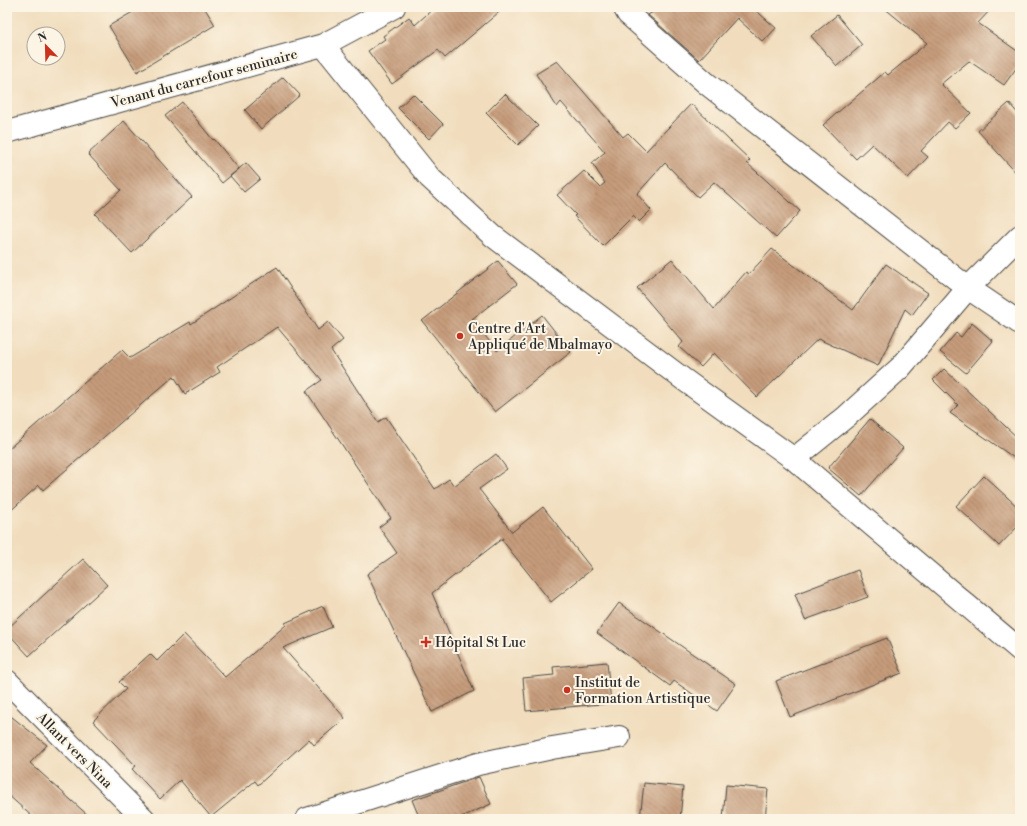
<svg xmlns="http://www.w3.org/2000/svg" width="1027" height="826" viewBox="0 0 1027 826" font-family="'Libre Bodoni',serif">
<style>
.building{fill:url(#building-back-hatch)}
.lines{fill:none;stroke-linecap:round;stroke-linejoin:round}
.minor-casing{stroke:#494641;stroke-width:24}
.minor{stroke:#fff;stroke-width:22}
.poi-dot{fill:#c8321e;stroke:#fcf5e5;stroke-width:1.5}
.labels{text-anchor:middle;stroke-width:4;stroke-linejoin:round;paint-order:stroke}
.street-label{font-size:14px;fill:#2b2b2b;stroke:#fcf5e5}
.poi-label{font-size:14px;fill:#2b2b2b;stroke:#fcf5e5;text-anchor:start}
</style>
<defs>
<pattern id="building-back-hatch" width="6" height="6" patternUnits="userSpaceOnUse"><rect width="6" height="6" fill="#c69c7b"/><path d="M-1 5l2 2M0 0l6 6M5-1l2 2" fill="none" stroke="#a17f65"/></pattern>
</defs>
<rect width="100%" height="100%" fill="#fcf5e5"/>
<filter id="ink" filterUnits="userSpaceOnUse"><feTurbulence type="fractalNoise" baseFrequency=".025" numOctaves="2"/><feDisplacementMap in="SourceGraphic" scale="8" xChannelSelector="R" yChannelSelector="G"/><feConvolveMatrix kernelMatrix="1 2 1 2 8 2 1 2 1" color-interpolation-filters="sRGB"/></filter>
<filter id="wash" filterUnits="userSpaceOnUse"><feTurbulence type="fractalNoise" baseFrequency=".012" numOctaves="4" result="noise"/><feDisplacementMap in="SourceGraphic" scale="16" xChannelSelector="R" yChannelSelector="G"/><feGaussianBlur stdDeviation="0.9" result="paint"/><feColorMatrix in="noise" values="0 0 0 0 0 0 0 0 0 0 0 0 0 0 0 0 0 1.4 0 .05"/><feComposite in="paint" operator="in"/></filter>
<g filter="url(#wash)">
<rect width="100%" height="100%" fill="#f1ddbd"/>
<g id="blocks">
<!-- building -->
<path class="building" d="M 141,7 L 204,7 L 215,25 L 137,72 L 109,26 Z
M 435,7 L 505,7 L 445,58 L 438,50 L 392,84 L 368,51 L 385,39 L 383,36 L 409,17 L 415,25 Z
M 661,7 L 752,7 L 776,28 L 763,42 L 737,18 L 699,60 L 648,15 Z
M 883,7 L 993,7 L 978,23 L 1020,53 L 1020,63 L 1004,85 L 969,61 L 941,84 L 971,113 L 955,128 L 948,122 L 921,151 L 928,157 L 908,178 L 872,144 L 856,159 L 823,125 L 885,72 L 888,75 L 927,43 Z
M 837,15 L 862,45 L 837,66 L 811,36 Z
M 557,61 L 623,137 L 628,133 L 646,151 L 691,104 L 750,160 L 747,163 L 800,211 L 776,238 L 714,182 L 698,197 L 665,163 L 637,194 L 651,210 L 639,222 L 633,216 L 603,246 L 574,216 L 576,215 L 557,195 L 584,171 L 600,187 L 605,183 L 592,163 L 605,152 L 561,102 L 557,107 L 536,74 Z
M 283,77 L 300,95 L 261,129 L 245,110 Z
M 413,94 L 443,124 L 429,139 L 398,108 Z
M 505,94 L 538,126 L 518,145 L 486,113 Z
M 182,102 L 213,140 L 214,139 L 239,169 L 222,183 L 165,116 Z
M 1009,103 L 1020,116 L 1020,177 L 978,131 Z
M 124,121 L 192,197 L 132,253 L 95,214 L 121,190 L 88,154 Z
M 246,163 L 260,179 L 244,192 L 230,176 Z
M 772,249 L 853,310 L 886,264 L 928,293 L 912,315 L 905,309 L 878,366 L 818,339 L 757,397 L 714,353 L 701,367 L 679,347 L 683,342 L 637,288 L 672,259 L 714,309 L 746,272 L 749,274 Z
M 498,261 L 517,284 L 472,319 L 497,351 L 542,315 L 571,352 L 495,412 L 422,321 Z
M 277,267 L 318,330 L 328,322 L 343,340 L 331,350 L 378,422 L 386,417 L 435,489 L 449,479 L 454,486 L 496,454 L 507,469 L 479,489 L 512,532 L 543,507 L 592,569 L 551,602 L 502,540 L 503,538 L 432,593 L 474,691 L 432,712 L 367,574 L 397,553 L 379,527 L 391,518 L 306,391 L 322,380 L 277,327 L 217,367 L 220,372 L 185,394 L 174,376 L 43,490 L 39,485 L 7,514 L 7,450 L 122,350 L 130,358 L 190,322 L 191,324 Z
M 972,323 L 993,341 L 966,373 L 940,352 L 956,333 L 961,337 Z
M 944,369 L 1020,440 L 1020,462 L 950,413 L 958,405 L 933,380 Z
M 870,419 L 903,448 L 861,496 L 828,468 Z
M 984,476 L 1020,509 L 1020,524 L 999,546 L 956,506 Z
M 83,559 L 107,585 L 29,656 L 7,632 L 7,629 Z
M 858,570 L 868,597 L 805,620 L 795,594 Z
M 619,603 L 736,684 L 717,711 L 674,681 L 670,686 L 597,633 Z
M 323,606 L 332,627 L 283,648 L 345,718 L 314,745 L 309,739 L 258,785 L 255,781 L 211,817 L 180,780 L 160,799 L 132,769 L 136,766 L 93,721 L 126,689 L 119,682 L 150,654 L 157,661 L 184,634 L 225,677 L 286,625 L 285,623 Z
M 887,638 L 902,673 L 790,717 L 776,681 Z
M 607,662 L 611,703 L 526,711 L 523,678 L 554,675 L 553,667 Z
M 7,713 L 47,745 L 30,763 L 92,819 L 35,819 L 7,794 Z
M 479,777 L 491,804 L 457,819 L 420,819 L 412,800 Z
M 644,783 L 683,787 L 680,819 L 640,819 Z
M 726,785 L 768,789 L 765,819 L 723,819 Z"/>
</g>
</g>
<g filter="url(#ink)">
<use href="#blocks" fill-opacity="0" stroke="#494641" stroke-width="1"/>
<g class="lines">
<!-- minor casing -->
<g class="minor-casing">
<path id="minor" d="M 624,7 L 628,14 L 706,83 L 968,288 L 1020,323
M 323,45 L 430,178 L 493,236 L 683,379 L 794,459 L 1020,650
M 7,132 L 323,45 L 394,7
M 794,459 L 847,416 L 901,367 L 968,288 L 1020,236
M 7,681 L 144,819
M 307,819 L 478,764 L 552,748 L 619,737"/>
</g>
<!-- minor -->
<use href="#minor" class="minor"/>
</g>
</g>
<!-- markers -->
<g class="poi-dot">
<circle cx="460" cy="336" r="4"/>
<path d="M424 636h4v4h4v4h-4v4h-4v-4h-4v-4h4z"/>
<circle cx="567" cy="690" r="4"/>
</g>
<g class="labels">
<!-- street labels -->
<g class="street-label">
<text transform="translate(204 78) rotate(-15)" y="5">Venant du carrefour seminaire</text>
<text transform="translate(75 750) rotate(45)" y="5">Allant vers Nina</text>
</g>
<!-- poi labels -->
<g class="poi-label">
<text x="468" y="333">Centre d'Art<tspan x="468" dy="16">Appliqué de Mbalmayo</tspan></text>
<text x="435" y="647">Hôpital St Luc</text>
<text x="575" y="687">Institut de<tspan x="575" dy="16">Formation Artistique</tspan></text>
</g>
</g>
<!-- margin -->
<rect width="1027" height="826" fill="none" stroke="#fcf5e5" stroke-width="24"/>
<!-- north arrow -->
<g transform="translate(46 46) rotate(337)"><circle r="19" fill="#fcf5e5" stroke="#a8a49b"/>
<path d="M0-3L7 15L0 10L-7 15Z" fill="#c8321e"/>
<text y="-6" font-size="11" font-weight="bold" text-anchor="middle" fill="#2b2b2b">N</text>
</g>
</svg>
